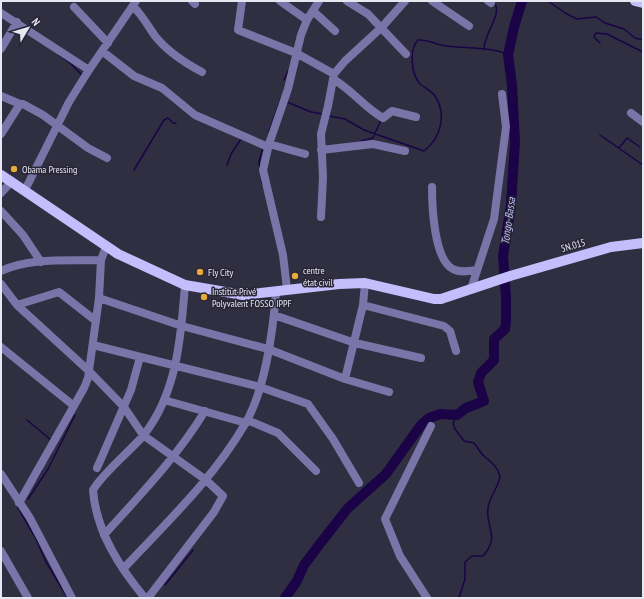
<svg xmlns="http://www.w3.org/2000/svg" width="644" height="599" viewBox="0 0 644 599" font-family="'PT Sans Narrow',sans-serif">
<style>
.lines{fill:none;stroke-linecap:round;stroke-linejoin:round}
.stream{stroke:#1a0346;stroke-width:1.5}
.river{stroke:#1a0346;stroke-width:10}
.minor{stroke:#7a75a8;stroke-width:8}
.major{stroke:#c4befd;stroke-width:10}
.poi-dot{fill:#e9ab38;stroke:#272536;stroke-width:1.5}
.labels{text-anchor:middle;stroke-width:3;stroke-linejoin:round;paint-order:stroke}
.poi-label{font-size:10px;fill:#e7e7f2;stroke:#272536;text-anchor:start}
.street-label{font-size:10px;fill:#e7e7f2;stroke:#272536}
.water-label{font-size:11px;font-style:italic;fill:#c4bffc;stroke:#272536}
</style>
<rect width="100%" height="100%" fill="#302f41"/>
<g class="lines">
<!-- stream -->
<path class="stream" d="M 548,1 L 565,13 L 577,19 L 596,17 L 605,23 L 624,29 L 635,38 L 643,40
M 600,43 L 594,37 L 596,33 L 607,34 L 643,52
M 484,50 C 483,35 502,15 495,4
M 59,55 L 70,63
M 71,64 L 82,75
M 284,80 L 288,71
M 287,102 L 311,112 L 323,114
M 329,116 L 345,119 L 364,130 L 424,151 C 441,138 447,114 435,96 C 431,90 425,88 420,84 C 411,74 409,49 418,40 C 428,39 432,43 441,45 C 460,49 493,46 508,55
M 269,132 L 281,98
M 600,135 L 643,165
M 361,141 L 373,138 L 381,120
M 619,148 L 627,138 L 640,147
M 227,165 L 231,154 L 241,139
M 134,170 L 164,120 L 168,118 L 173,123 L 176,123
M 262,184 L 259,162 L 263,147
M 457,415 L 453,423 L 455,429 L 464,441 L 474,443 C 478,447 480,453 484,456 C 492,463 497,466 500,476 C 499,487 489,497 488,508 C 485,529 501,535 483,556 L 472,556 L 465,562 L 465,579 L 459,598
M 27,420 L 51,440
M 47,461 L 52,452
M 48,469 L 75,415
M 36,480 L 42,470
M 28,499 L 48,469
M 17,506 L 36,539 L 45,560 L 67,597
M 165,585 L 193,550"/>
<!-- river -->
<path class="river" d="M 285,598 L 297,581 L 304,565 L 319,545 L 348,508 L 386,474 L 421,425 L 429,418 L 440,414 L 457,415 L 466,408 L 484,401 L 478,382 L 481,373 L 494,360 L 494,339 L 505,329 L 506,322 L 506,297 L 503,256 L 511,205 L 515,142 L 512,85 L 508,55 L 514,27 L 522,1"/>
<!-- minor -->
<path class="minor" d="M 192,1 L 195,4
M 242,1 L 238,30 L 296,53 L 334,74
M 280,1 L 307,20
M 347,1 L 368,14 L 406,54
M 432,1 L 469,26
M 488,1 L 491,3
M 133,6 C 142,15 148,26 155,36 C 167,51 185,63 202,72
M 74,7 L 108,43
M 313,11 L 335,31
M 1,13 L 89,70
M 1,49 L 17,22
M 102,51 L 134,76 L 162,88 L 195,115 L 268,147
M 333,79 C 352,90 364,107 383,118 L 392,111 L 416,117
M 1,96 L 20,104
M 631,113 L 643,122
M 1,134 L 20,104 L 23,104 L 43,115 L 88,148 L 107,158
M 269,144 L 305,154
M 321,150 L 373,144 L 405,151
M 432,187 C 432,206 434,260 453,269 C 460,273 470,271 477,270
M 25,190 L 69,102 L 89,70 L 136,1
M 1,193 L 12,181
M 1,211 L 23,235 L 41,262
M 321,217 L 323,177 L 321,134 L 328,106 L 334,74 L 345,61 L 382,27 L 405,1
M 101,260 L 106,247
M 1,271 C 30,257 69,261 101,260 L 99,298 L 88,378 L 84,388 L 19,503
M 1,284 L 17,305 L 89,371 L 124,407 L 143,435 L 206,480 L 223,496 L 214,512 L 148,598
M 287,289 L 283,255 L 263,170 L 269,144 L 288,89 L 301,35 L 307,20 L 319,1
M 471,289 L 494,219 L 506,127 L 502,94
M 99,298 L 182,326 L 268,349 L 345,379 L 389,392
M 17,305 L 59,292 L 96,321
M 363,305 L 444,326 L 450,331 L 456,351
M 274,315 L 355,343 L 421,358
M 93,345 L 260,387 L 308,404 L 333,439 L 359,483
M 1,347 L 74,406
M 345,379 L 363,305 L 365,283
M 164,400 L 246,423
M 247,420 L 278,433 L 316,471
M 97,468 L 131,390 L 140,357
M 1,474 L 30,518 L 72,598
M 104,535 C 140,495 177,457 205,411
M 1,551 L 28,598
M 123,569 C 166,523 213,479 245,424 C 265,390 273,331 276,292
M 145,598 C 119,567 96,531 93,490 C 103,473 129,452 143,436 C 177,394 181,337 185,285
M 427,598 L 400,556 L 385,519 L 431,426"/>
<!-- major -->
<path class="major" d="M 635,1 L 643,3
M 1,175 L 118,254 L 185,285 L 243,295 L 339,284 L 365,283 L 434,299 L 441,299 L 510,276 L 611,247 L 643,243"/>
</g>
<!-- markers -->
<g class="poi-dot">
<circle cx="14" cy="169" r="4"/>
<circle cx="200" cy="272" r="4"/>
<circle cx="295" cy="276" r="4"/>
<circle cx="204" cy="297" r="4"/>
</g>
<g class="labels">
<!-- poi labels -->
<g class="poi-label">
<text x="22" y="173">Obama Pressing</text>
<text x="303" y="274">centre<tspan x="303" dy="12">état civil</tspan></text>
<text x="208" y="276">Fly City</text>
<text x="212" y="295">Institut Privé<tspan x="212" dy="12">Polyvalent FOSSO IPPF</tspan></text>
</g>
<!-- street labels -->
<g class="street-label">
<text transform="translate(573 245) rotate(-16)" y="4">5N.015</text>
</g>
<!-- water labels -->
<g class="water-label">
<text transform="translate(508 221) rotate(-82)" y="4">Tongo-Bassa</text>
</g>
</g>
<!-- border -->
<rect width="644" height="599" fill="none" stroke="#e7e7f2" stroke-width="4"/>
<!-- north arrow -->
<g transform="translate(28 28) rotate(52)" stroke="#272536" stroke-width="3" paint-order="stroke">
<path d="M0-3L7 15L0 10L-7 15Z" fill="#e7e7f2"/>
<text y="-6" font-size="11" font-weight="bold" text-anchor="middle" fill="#e7e7f2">N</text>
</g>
</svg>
